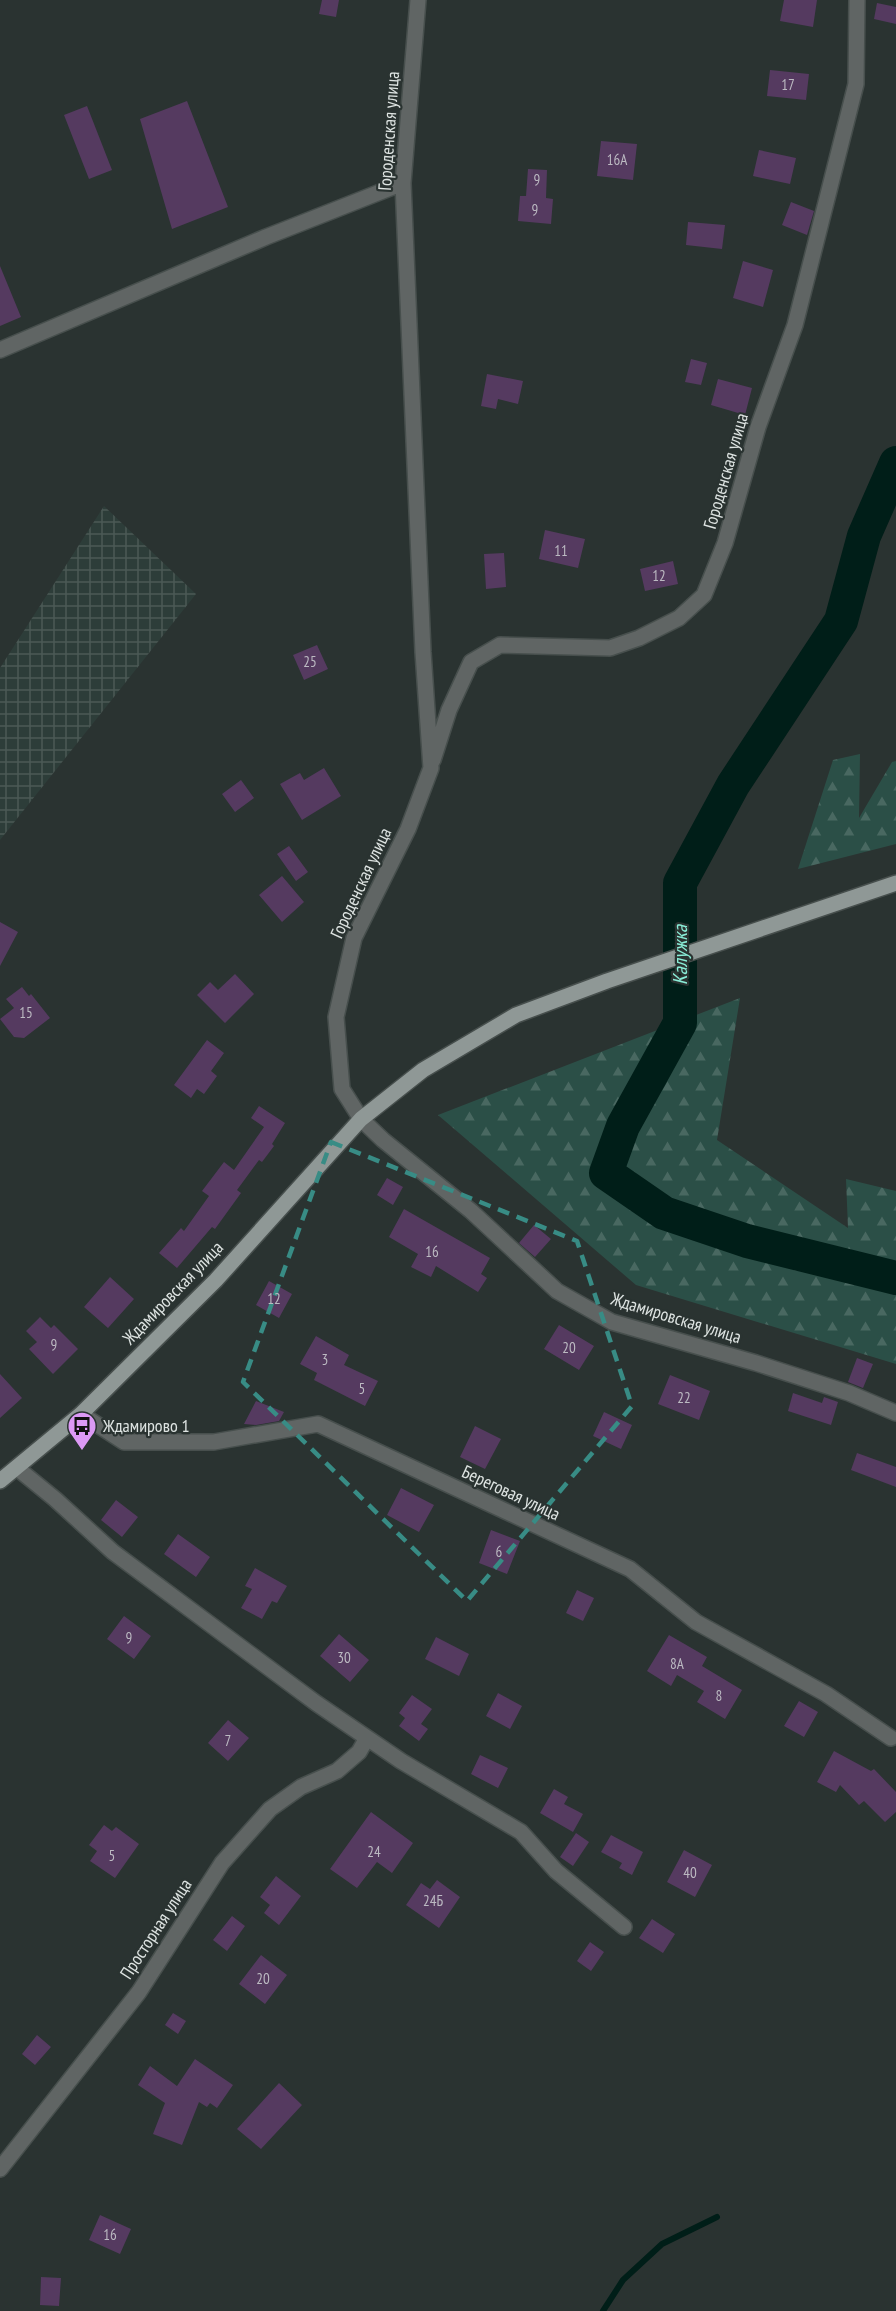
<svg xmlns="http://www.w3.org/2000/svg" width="896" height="2311" viewBox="0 0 896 2311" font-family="'PT Sans Narrow',sans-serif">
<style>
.industrial{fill:url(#industrial-grid)}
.forest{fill:url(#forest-firs)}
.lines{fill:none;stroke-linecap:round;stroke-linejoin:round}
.stream{stroke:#001e18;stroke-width:6}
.river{stroke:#001e18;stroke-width:34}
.building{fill:#553a60}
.minor-casing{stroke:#474f4d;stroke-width:18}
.major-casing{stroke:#474f4d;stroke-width:18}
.minor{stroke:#606564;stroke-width:15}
.major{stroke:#8f9896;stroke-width:15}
.marked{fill:none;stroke:#388c85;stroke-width:4.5;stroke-dasharray:12 8;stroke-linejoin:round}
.labels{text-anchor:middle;stroke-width:4.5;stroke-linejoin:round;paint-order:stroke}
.number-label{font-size:15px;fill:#bcbac2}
.street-label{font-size:18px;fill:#dee4e2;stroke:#2a3331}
.poi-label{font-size:18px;fill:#dee4e2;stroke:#2a3331;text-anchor:start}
.water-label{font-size:20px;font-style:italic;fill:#8aeed8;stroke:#2a3331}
</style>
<defs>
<pattern id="industrial-grid" width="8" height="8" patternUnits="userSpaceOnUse" patternTransform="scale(1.5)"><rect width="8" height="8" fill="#2d3d39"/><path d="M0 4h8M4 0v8" fill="none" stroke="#4b5955"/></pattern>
<pattern id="forest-firs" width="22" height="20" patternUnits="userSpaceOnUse" patternTransform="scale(1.5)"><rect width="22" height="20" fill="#2b4f47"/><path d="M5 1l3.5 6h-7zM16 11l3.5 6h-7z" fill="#496861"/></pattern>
</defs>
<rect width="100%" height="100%" fill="#2a3331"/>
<!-- industrial -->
<path class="industrial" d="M 104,506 L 196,594 L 0,840 L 0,668 Z"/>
<!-- forest -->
<path class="forest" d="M 860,754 L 859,818 L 892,762 L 896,761 L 896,844 L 798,869 L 833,760 Z
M 740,998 L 717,1140 L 848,1228 L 846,1179 L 896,1191 L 896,1364 L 636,1285 L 438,1115 Z"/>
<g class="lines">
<!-- stream -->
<path class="stream" d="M 603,2311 L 623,2280 L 662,2244 L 717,2217"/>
<!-- river -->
<path class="river" d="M 896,463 L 864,536 L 841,621 L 733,785 L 680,883 L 680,1023 L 623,1126 L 606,1173 L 664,1213 L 747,1241 L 896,1278"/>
</g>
<!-- building -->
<path class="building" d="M 322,0 L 339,0 L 336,17 L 319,14 Z
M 784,0 L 817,0 L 813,27 L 780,21 Z
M 877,3 L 896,7 L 896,24 L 874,19 Z
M 770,70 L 809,74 L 806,100 L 767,96 Z
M 187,101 L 228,207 L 172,229 L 140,119 Z
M 87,106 L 112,170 L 89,179 L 64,115 Z
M 601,141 L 637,144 L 633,180 L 597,176 Z
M 759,150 L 796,158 L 790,184 L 753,176 Z
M 528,169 L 547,170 L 546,198 L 553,199 L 551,224 L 518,221 L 520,196 L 526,196 Z
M 791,202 L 814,211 L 807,235 L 782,225 Z
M 688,222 L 725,225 L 722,249 L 686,245 Z
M 743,261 L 773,270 L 763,307 L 733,298 Z
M 0,266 L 21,317 L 0,326 Z
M 691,359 L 707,363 L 701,385 L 685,382 Z
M 487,374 L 523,381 L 518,404 L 498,399 L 496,409 L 481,406 Z
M 718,379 L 752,388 L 745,415 L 711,405 Z
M 545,530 L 585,539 L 578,568 L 539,559 Z
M 504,553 L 506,587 L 486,589 L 484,554 Z
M 673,561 L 678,584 L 645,591 L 640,569 Z
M 317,645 L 328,669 L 304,680 L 293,655 Z
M 324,768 L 341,796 L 302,820 L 280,784 L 300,773 L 304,780 Z
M 241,780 L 254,798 L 235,812 L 222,794 Z
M 289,846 L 308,872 L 296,881 L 277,854 Z
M 282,876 L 304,902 L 282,922 L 259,895 Z
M 0,922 L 18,932 L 0,966 Z
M 235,974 L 254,994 L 225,1023 L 197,995 L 210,982 L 218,990 Z
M 22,987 L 29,996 L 31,994 L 50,1018 L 24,1038 L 14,1037 L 0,1019 L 14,1008 L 6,999 Z
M 207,1040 L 224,1053 L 211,1071 L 217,1076 L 204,1094 L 197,1089 L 191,1098 L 174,1085 Z
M 259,1106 L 285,1123 L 272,1144 L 274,1146 L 262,1162 L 259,1160 L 237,1190 L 241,1193 L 215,1229 L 212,1227 L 177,1268 L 159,1253 L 181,1228 L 184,1231 L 209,1196 L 202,1191 L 224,1162 L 234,1170 L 264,1127 L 251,1118 Z
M 387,1178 L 403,1187 L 393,1205 L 377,1195 Z
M 404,1209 L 490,1258 L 481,1274 L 487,1278 L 478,1292 L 436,1266 L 431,1277 L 411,1267 L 418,1254 L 389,1237 Z
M 534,1225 L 551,1239 L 535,1257 L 519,1243 Z
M 110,1277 L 134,1299 L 108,1328 L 84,1307 Z
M 269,1281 L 292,1294 L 279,1318 L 256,1305 Z
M 40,1317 L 51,1328 L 54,1325 L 78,1349 L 53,1374 L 29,1349 L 37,1342 L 26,1331 Z
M 559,1325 L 594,1346 L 579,1370 L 544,1349 Z
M 316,1336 L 349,1355 L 344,1365 L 378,1381 L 365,1406 L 314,1380 L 317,1373 L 300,1364 Z
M 857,1358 L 873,1364 L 863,1388 L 848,1382 Z
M 0,1374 L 22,1398 L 0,1418 Z
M 670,1375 L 710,1391 L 699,1420 L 658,1404 Z
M 793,1393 L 822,1403 L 824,1397 L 838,1402 L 831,1425 L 788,1411 Z
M 256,1401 L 284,1412 L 279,1421 L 256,1425 L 244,1424 Z
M 604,1412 L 632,1425 L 621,1449 L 593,1436 Z
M 475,1426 L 501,1439 L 485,1469 L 460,1457 Z
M 857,1453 L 896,1467 L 896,1487 L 851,1470 Z
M 401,1488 L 434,1505 L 419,1532 L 387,1515 Z
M 116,1500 L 138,1517 L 122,1537 L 101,1520 Z
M 491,1530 L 520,1541 L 507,1574 L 479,1563 Z
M 178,1534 L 210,1557 L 196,1577 L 164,1554 Z
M 255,1568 L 287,1586 L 277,1603 L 272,1601 L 262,1619 L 241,1608 L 252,1589 L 245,1586 Z
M 577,1590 L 594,1598 L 583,1621 L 566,1613 Z
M 124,1616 L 151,1636 L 134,1659 L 107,1639 Z
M 339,1634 L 369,1660 L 350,1682 L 320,1656 Z
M 669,1635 L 707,1657 L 702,1666 L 742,1690 L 725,1719 L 697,1702 L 704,1691 L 677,1675 L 671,1686 L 647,1671 Z
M 436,1637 L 469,1654 L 459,1676 L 425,1659 Z
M 498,1693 L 522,1706 L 510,1729 L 486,1716 Z
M 412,1695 L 432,1709 L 421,1724 L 428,1729 L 419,1741 L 399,1726 L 405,1718 L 399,1713 Z
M 799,1701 L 818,1712 L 804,1737 L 784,1726 Z
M 228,1720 L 249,1738 L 228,1761 L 208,1743 Z
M 834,1751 L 871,1771 L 874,1769 L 896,1792 L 896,1812 L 885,1822 L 864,1801 L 859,1805 L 840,1785 L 836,1792 L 817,1782 Z
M 480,1755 L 508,1768 L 498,1788 L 471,1774 Z
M 554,1789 L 568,1797 L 564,1804 L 583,1814 L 573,1832 L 540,1813 Z
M 371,1812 L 413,1843 L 392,1873 L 377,1862 L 357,1888 L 330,1869 Z
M 104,1825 L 112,1831 L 116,1827 L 139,1844 L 115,1878 L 90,1861 L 97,1851 L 89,1845 Z
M 576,1833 L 589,1842 L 573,1866 L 560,1857 Z
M 611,1835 L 643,1852 L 632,1875 L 619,1868 L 622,1863 L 601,1852 Z
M 684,1850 L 712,1865 L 695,1897 L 667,1882 Z
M 276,1876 L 301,1896 L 279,1925 L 264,1913 L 270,1905 L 260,1897 Z
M 437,1880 L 460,1897 L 439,1928 L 406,1905 L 421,1883 L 430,1889 Z
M 232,1916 L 245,1926 L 227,1951 L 213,1940 Z
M 652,1919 L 675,1934 L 663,1953 L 639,1938 Z
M 590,1942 L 604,1952 L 591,1971 L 577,1961 Z
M 261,1955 L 287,1975 L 265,2004 L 239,1984 Z
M 173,2013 L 186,2021 L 178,2034 L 165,2025 Z
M 37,2035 L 51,2047 L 35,2065 L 22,2054 Z
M 195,2059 L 233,2085 L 217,2108 L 210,2103 L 207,2107 L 199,2102 L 182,2145 L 153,2134 L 165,2103 L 138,2085 L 150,2066 L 177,2086 Z
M 279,2083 L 302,2105 L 261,2149 L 237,2129 Z
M 100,2215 L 131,2229 L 120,2254 L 89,2240 Z
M 41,2277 L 61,2278 L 59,2306 L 40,2305 Z"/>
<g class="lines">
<!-- minor casing -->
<g class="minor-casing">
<path id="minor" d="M 418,0 L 403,183 L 423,652 L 431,768 L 408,829 L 354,938 L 336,1017 L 342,1089 L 361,1119 L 383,1140 L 471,1211 L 557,1291 L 612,1322 L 756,1363 L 849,1393 L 896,1413
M 0,350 L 266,237 L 403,183
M 433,760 L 449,710 L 471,662 L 500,645 L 610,648 L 639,638 L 679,618 L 704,595 L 725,543 L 758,427 L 795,325 L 856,84 L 857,0
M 81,1414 L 124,1442 L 214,1442 L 318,1424 L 630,1569 L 696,1622 L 826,1694 L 891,1738
M 17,1468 L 55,1499 L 113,1552 L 316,1703 L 401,1761 L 521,1832 L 556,1871 L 624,1927
M 0,2169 L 139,1992 L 222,1863 L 270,1809 L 301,1787 L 337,1771 L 359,1752 L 367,1738"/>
</g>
<!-- major casing -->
<g class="major-casing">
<path id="major" d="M 0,1481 L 81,1414 L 216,1280 L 361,1119 L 423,1070 L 516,1015 L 607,981 L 896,883"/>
</g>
<!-- minor -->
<use href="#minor" class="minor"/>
<!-- major -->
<use href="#major" class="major"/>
</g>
<!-- marked area -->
<path class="marked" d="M 331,1142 L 577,1241 L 632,1406 L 467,1601 L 243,1382 Z"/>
<!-- icons -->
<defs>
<g id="bus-pin" transform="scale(1.5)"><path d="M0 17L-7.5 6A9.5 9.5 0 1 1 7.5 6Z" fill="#dc99f5" stroke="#2a3331"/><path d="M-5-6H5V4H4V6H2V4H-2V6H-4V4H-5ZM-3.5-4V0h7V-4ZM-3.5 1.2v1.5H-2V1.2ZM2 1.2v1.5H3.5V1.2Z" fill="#111"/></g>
</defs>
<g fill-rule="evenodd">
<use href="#bus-pin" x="82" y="1426"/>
</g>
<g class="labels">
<!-- number labels -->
<g class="number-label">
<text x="788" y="90">17</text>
<text x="617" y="165">16А</text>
<text x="537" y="185">9</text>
<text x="535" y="215">9</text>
<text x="561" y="556">11</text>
<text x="659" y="581">12</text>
<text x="310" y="667">25</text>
<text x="26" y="1018">15</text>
<text x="432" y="1257">16</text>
<text x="274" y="1304">12</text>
<text x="54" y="1350">9</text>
<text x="569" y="1353">20</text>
<text x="325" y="1365">3</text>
<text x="362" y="1394">5</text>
<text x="684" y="1403">22</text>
<text x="499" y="1557">6</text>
<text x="129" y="1643">9</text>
<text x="344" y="1663">30</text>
<text x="677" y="1669">8А</text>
<text x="719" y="1701">8</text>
<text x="228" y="1746">7</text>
<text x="374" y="1857">24</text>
<text x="112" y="1861">5</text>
<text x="690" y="1878">40</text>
<text x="433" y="1906">24Б</text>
<text x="263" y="1984">20</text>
<text x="110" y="2240">16</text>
</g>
<!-- street labels -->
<g class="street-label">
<text transform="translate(389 131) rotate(-86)" y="6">Городенская улица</text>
<text transform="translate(726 471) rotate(-74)" y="6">Городенская улица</text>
<text transform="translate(361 883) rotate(-65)" y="6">Городенская улица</text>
<text transform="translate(173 1293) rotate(-46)" y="6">Ждамировская улица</text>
<text transform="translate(676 1318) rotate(17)" y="6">Ждамировская улица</text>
<text transform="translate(511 1493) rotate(25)" y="6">Береговая улица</text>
<text transform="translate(156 1929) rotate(-57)" y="6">Просторная улица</text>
</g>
<!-- poi labels -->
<g class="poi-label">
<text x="103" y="1432">Ждамирово 1</text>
</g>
<!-- water labels -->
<g class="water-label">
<text transform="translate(680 955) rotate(-90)" y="7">Калужка</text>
</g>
</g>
</svg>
